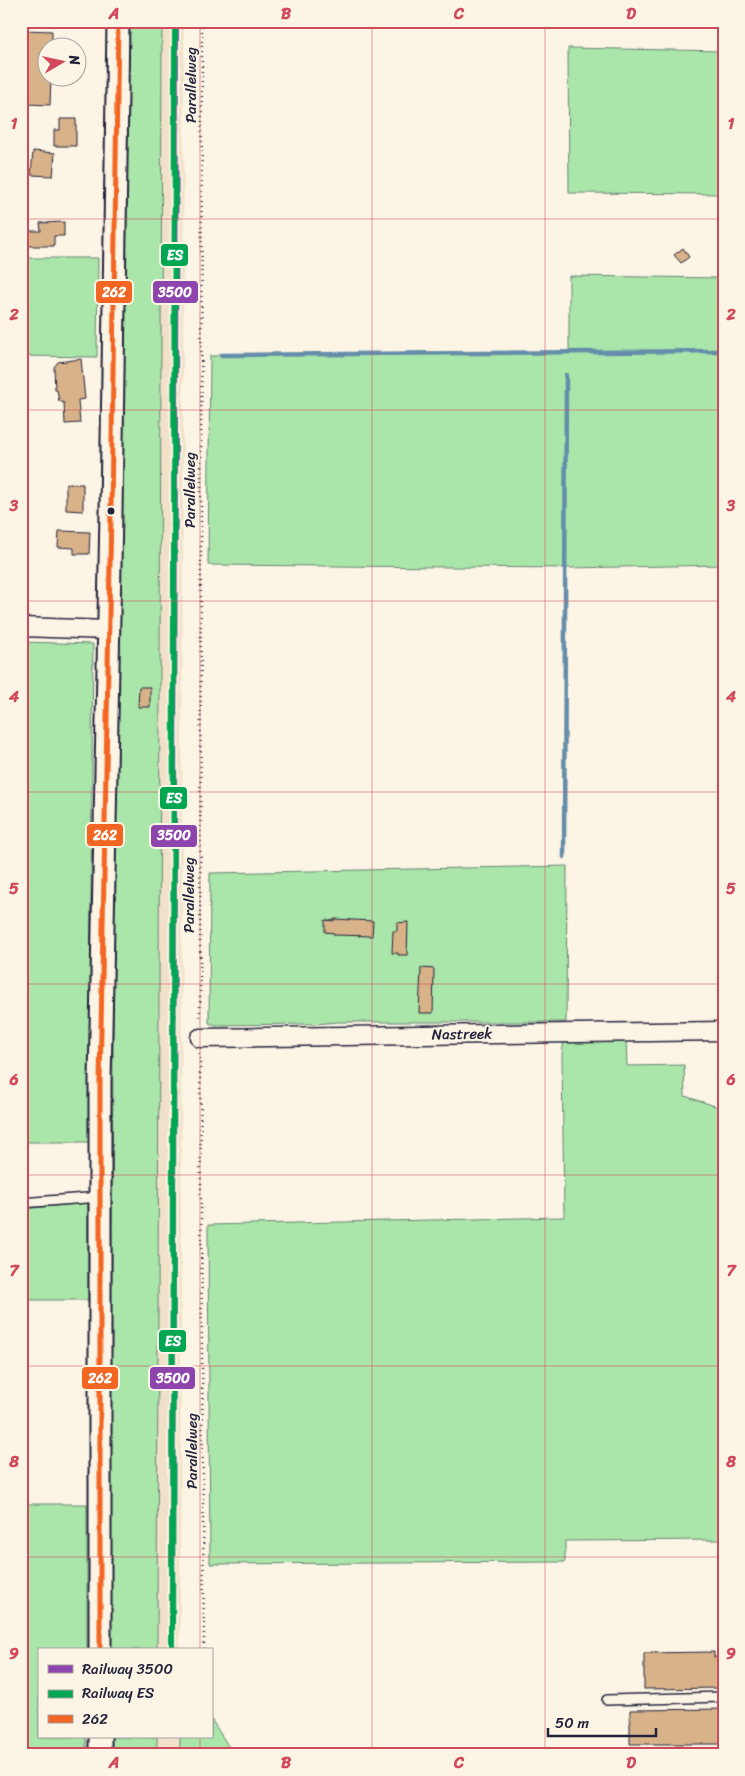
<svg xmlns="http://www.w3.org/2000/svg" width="745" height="1776" viewBox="0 0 745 1776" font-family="Sriracha,sans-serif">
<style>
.built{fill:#f1e1c9}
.green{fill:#aae5aa;stroke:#668472}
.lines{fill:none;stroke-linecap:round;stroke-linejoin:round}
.stream{stroke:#658da9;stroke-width:4.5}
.building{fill:#d8b289;stroke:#22223b}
.service-casing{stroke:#22223b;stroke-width:12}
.minor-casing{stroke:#22223b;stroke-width:21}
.tertiary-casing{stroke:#22223b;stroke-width:25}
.path{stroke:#22223b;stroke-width:2.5;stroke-dasharray:1 4;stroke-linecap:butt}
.service{stroke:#fcf5e5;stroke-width:9}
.minor{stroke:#fcf5e5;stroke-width:18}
.tertiary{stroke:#fcf5e5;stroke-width:21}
.bus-1-casing{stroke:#fcf5e5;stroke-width:9}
.bus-1{stroke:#f26522;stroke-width:5}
.rail-1-casing{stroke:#fcf5e5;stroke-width:10}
.rail-2-casing{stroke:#fcf5e5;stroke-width:10}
.rail-1{stroke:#8e44ad;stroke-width:6}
.rail-2{stroke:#00a651;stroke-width:6}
.grid{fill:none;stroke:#d1495b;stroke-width:1;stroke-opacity:0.55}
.bus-dot{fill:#22223b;stroke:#fcf5e5;stroke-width:2}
.labels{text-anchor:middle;stroke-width:4;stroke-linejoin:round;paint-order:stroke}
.street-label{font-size:15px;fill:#22223b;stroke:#fcf5e5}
.line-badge{stroke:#fcf5e5;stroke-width:2}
.badge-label{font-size:14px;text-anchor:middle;font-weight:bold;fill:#fff}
.neatline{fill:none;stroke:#d1495b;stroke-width:2}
.grid-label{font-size:16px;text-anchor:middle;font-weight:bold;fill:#d1495b}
</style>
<rect width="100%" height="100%" fill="#fcf5e5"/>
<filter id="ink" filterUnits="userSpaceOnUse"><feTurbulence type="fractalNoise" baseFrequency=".02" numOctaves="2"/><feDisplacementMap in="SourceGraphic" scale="10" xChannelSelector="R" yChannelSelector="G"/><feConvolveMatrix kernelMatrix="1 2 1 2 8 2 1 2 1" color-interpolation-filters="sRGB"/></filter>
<g filter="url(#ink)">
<!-- built -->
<path class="built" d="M 162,21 L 184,21 L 180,1650 L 157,1650 Z
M 157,1737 L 180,1737 L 180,1755 L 157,1755 Z"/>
<!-- green -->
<path class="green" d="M 124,21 L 162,21 L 157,1650 L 110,1650 L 113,1034 Z
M 568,48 L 724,51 L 724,194 L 569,193 Z
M 21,258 L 98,258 L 97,357 L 21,356 Z
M 569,276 L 724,278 L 724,565 L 568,568 L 208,565 L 210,356 L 417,352 L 569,353 Z
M 21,642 L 93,644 L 89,1142 L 21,1142 Z
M 567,866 L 566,1022 L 338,1022 L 314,1024 L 216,1025 L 209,1023 L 210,873 Z
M 626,1037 L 627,1066 L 684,1065 L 685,1096 L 724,1109 L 724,1540 L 565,1541 L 565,1562 L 210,1564 L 208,1225 L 564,1217 L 562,1055 L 564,1038 Z
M 88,1203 L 88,1300 L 21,1300 L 21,1209 Z
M 21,1504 L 87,1504 L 87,1650 L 39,1650 L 39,1737 L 86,1737 L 86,1755 L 21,1755 Z
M 211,1719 L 234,1755 L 180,1755 L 180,1737 L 211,1737 Z
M 110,1737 L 157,1737 L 157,1755 L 109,1755 Z"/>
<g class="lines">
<!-- stream -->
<path class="stream" d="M 221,355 L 724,351
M 564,857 L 566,375"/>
</g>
<!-- building -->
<path class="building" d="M 23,30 L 52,31 L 52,48 L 48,48 L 48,78 L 51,78 L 50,105 L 28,104 L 29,88 L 21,88 Z
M 60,119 L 76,119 L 76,146 L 54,146 L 54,130 L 60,130 Z
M 33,151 L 55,153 L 53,176 L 31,175 Z
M 64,222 L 64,236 L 54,236 L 54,246 L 28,246 L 28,231 L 41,231 L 40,223 Z
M 683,248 L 689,257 L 681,263 L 674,255 Z
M 81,359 L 85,399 L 78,400 L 80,423 L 65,424 L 64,403 L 59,401 L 57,390 L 55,390 L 54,367 L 58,362 Z
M 66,484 L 83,484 L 83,511 L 66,510 Z
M 59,531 L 90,532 L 89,554 L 74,554 L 74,548 L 58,547 Z
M 139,687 L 150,687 L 150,707 L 138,707 Z
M 334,919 L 373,921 L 372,936 L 334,935 L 334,933 L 325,932 L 325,920 L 334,921 Z
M 408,922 L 407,955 L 398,955 L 398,953 L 392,953 L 393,931 L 397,931 L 397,923 Z
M 421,968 L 434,969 L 433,1013 L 419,1013 Z
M 714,1652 L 714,1657 L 724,1657 L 724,1688 L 644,1689 L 644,1653 Z
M 724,1709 L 724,1744 L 630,1744 L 630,1710 Z"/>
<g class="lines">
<!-- service casing -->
<g class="service-casing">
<path id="service" d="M 21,1203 L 100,1197
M 607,1700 L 724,1697"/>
</g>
<!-- minor casing -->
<g class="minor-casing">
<path id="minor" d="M 21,627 L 108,630
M 200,1038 L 724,1031"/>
</g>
<!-- tertiary casing -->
<g class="tertiary-casing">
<path id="tertiary" d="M 100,1650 L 100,1082 L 111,512 L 118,21
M 100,1755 L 100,1737"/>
</g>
<!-- path -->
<path class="path" d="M 200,1022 L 202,21
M 200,1053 L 204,1650"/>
<!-- service -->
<use href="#service" class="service"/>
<!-- minor -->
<use href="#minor" class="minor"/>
<!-- tertiary -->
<use href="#tertiary" class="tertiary"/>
<!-- bus-1 casing -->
<g class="bus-1-casing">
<path id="bus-1" d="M 100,1650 L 100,1082 L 111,512 L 118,21"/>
</g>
<!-- bus-1 -->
<use href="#bus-1" class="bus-1"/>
<!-- rail-1 casing -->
<g class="rail-1-casing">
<path id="rail-1" d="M 172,1650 L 176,21"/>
</g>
<!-- rail-2 casing -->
<g class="rail-2-casing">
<path id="rail-2" d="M 172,1650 L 175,21"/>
</g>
<!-- rail-1 -->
<use href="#rail-1" class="rail-1"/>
<!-- rail-2 -->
<use href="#rail-2" class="rail-2"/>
</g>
</g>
<!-- grid -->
<path class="grid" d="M 200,21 L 200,1650M 372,21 L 372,1755M 545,21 L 545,1755M 21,219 L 724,219M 21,410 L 724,410M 21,601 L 724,601M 21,792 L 724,792M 21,984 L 724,984M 21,1175 L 724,1175M 21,1366 L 724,1366M 21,1557 L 724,1557M 200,1737 L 200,1755"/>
<!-- markers -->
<circle class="bus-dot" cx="111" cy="511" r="4.5"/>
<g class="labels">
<!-- street labels -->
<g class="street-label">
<text transform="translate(191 85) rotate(-90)" y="5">Parallelweg</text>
<text transform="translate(190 490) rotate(-90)" y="5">Parallelweg</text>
<text transform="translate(189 895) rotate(-90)" y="5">Parallelweg</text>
<text transform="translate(462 1034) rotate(-1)" y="5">Nastreek</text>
<text transform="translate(192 1451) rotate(-90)" y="5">Parallelweg</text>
</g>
</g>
<g class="line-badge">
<rect x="160" y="243" width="29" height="24" rx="5" fill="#00a651"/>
<rect x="95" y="280" width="38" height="24" rx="5" fill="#f26522"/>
<rect x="152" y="280" width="47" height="24" rx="5" fill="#8e44ad"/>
<rect x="159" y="786" width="29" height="24" rx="5" fill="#00a651"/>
<rect x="86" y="823" width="38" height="24" rx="5" fill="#f26522"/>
<rect x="150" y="824" width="48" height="24" rx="5" fill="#8e44ad"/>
<rect x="158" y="1329" width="29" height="24" rx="5" fill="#00a651"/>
<rect x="81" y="1366" width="38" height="24" rx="5" fill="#f26522"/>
<rect x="149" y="1366" width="47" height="24" rx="5" fill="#8e44ad"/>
</g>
<g class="badge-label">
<text x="175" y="260">ES</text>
<text x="114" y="297">262</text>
<text x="175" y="297">3500</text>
<text x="174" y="803">ES</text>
<text x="105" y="840">262</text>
<text x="174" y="840">3500</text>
<text x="173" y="1346">ES</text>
<text x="100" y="1383">262</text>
<text x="173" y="1383">3500</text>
</g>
<!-- margin -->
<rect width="745" height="1776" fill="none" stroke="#fcf5e5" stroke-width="55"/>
<!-- legend -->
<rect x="38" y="1648" width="175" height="90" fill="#fcf5e5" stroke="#a5a1a1"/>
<rect x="48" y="1665" width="25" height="8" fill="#8e44ad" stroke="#a5a1a1"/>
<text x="82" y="1674" font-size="15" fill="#22223b">Railway 3500</text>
<rect x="48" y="1690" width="25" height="8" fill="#00a651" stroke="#a5a1a1"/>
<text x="82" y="1698" font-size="15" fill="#22223b">Railway ES</text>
<rect x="48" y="1715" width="25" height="8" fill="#f26522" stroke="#a5a1a1"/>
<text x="82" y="1724" font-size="15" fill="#22223b">262</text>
<!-- north arrow -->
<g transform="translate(62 62) rotate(81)"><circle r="24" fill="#fcf5e5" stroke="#a5a1a1"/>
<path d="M0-4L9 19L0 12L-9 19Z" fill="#d1495b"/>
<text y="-8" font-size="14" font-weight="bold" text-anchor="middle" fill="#22223b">N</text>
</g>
<!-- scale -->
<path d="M548 1728v8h108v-8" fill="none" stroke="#22223b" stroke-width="2.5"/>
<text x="555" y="1728" font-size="15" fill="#22223b" stroke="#fcf5e5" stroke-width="4" paint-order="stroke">50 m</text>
<rect x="28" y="28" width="690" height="1720" class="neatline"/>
<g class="grid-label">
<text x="114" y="19">A</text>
<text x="286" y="19">B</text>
<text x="459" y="19">C</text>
<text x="631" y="19">D</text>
<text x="14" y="129">1</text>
<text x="731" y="129">1</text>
<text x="14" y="320">2</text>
<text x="731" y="320">2</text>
<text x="14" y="511">3</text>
<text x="731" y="511">3</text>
<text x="14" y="702">4</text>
<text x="731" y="702">4</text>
<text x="14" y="894">5</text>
<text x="731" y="894">5</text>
<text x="14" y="1085">6</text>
<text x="731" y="1085">6</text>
<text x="14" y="1276">7</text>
<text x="731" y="1276">7</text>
<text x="14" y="1467">8</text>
<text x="731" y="1467">8</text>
<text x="14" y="1659">9</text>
<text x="731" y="1659">9</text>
<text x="114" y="1768">A</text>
<text x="286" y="1768">B</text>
<text x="459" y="1768">C</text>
<text x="631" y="1768">D</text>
</g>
</svg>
